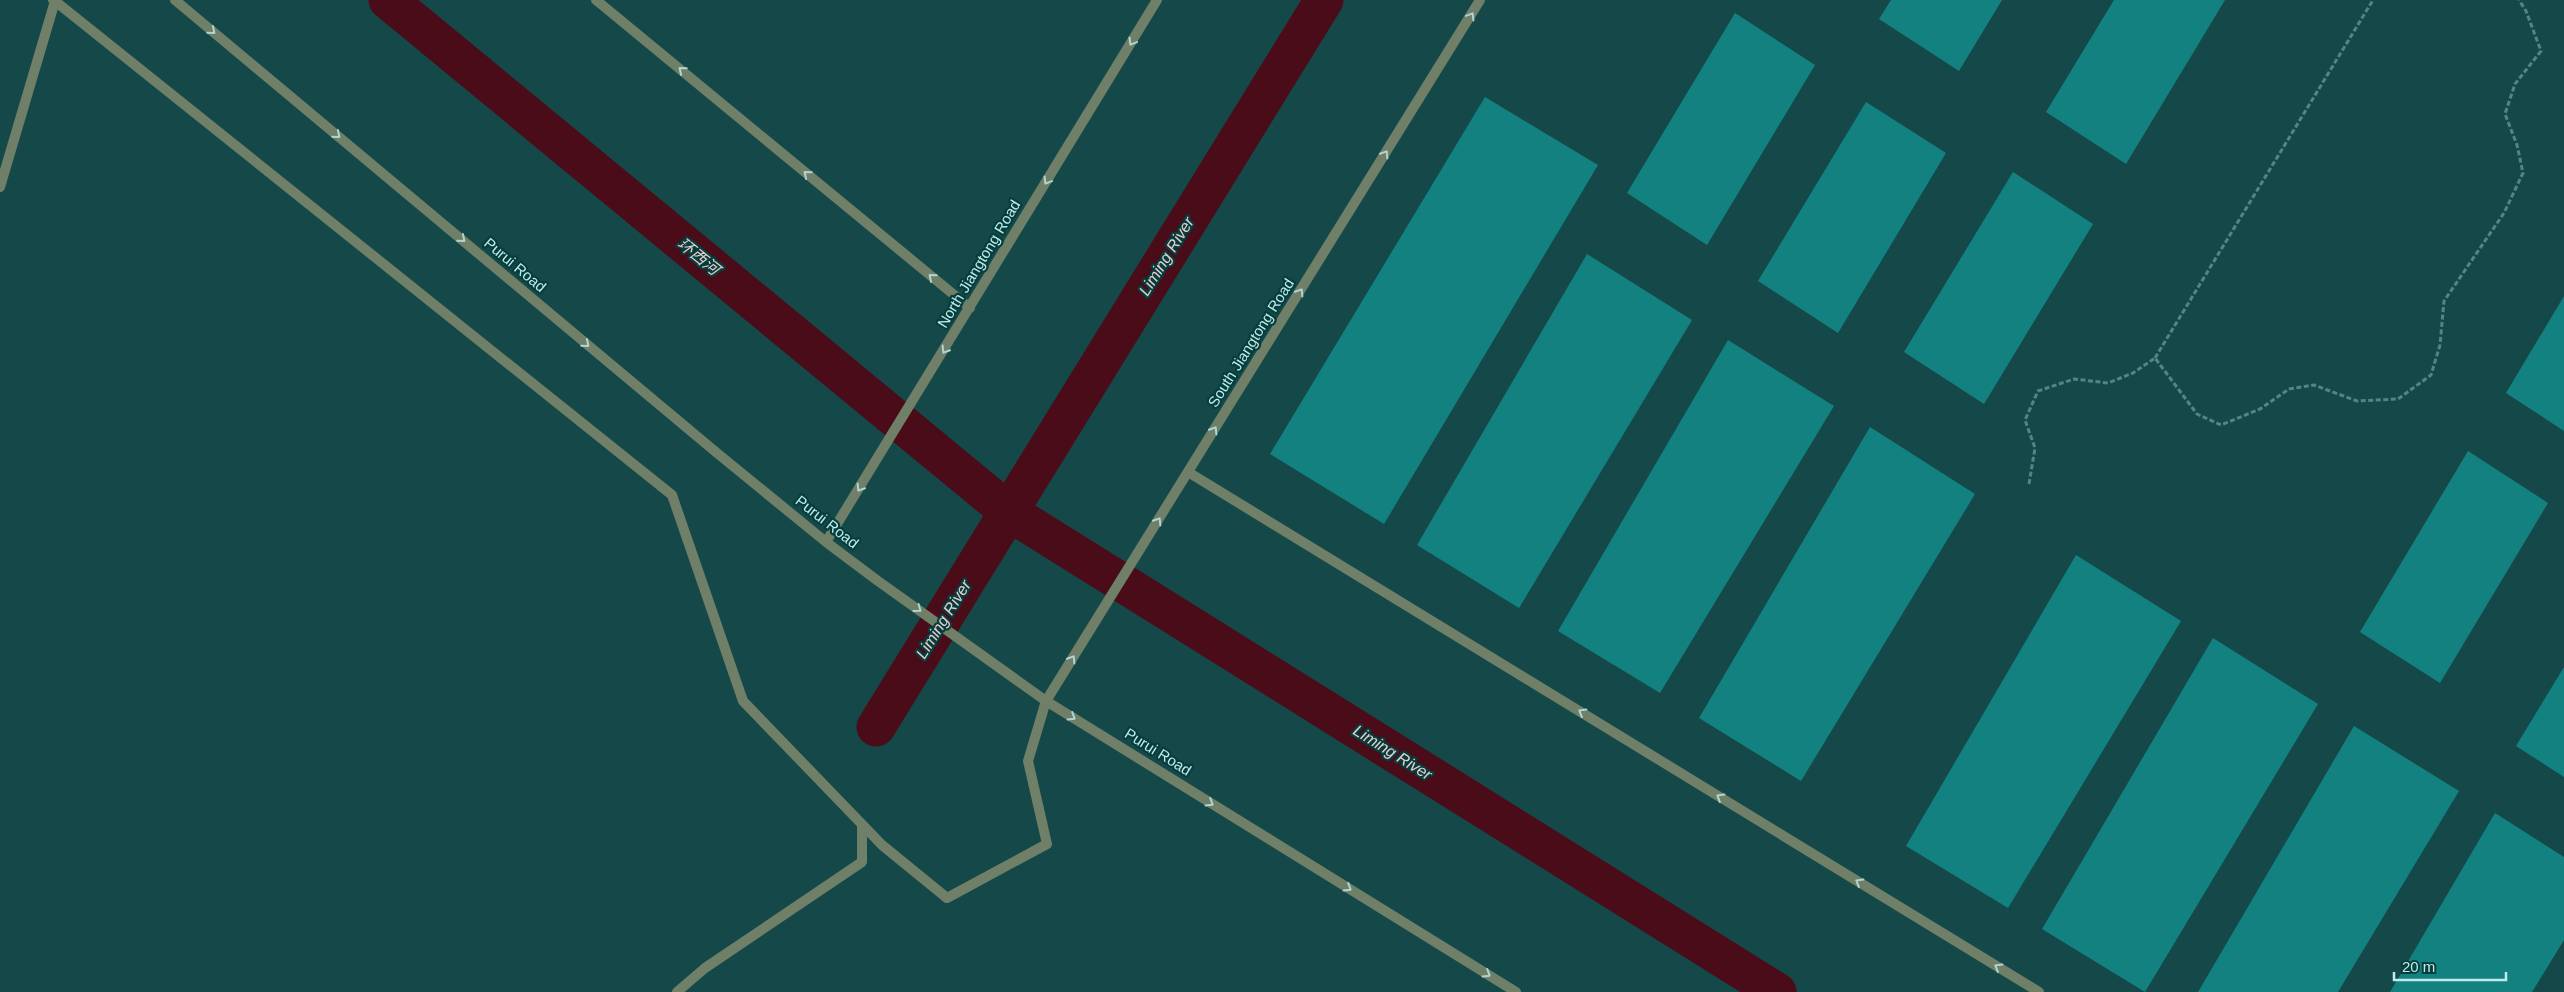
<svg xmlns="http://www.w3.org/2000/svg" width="2564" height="992" viewBox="0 0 2564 992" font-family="Arial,'Noto Sans SC',sans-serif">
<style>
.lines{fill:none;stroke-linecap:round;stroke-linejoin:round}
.canal{stroke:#4a0c18;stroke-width:39}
.building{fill:#138180}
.path{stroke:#548585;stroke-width:3;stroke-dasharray:5 2.5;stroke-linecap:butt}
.service{stroke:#707f67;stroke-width:10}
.minor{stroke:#707f67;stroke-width:10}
.oneway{stroke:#afd5d0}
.labels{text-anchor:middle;stroke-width:4.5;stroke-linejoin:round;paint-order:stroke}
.street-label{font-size:15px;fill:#bfebea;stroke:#063e3e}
.water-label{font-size:16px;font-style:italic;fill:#edcdce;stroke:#063e3e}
</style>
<rect width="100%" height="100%" fill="#154949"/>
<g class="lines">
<!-- canal -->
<path class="canal" d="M 388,0 L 1009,512 L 1777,992
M 876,727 L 1324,0"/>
</g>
<!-- building -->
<path class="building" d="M 1891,0 L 2002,0 L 1959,71 L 1879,19 Z
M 2114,0 L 2225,0 L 2126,164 L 2046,112 Z
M 1735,13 L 1815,65 L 1707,245 L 1627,193 Z
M 1485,97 L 1598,165 L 1384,524 L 1270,454 Z
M 1866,102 L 1946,153 L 1838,333 L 1758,281 Z
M 2013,172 L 2093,224 L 1984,404 L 1904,352 Z
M 1587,254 L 1692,320 L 1519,608 L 1417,545 Z
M 2564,296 L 2564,431 L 2506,393 Z
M 1728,340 L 1834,406 L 1660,693 L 1558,631 Z
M 1870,427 L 1975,494 L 1801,781 L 1699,718 Z
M 2468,451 L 2548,503 L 2440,683 L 2360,632 Z
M 2076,555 L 2181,621 L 2008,908 L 1906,846 Z
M 2213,638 L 2318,704 L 2145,992 L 2042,929 Z
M 2564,667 L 2564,777 L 2516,746 Z
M 2354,726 L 2459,791 L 2338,992 L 2198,992 Z
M 2495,813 L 2564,857 L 2564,940 L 2532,992 L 2390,992 Z"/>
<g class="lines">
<!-- path -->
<path class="path" d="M 2155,358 L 2373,0
M 2029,484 L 2035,448 L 2025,420 L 2038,391 L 2074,379 L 2108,383 L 2133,373 L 2155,358 L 2197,414 L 2221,425 L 2260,409 L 2289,389 L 2314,385 L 2357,401 L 2398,399 L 2431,375 L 2440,345 L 2444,301 L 2504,213 L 2523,173 L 2517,145 L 2505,114 L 2515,84 L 2541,51 L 2526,11 L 2519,0"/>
<!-- service -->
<path class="service" d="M 55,1 L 672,495 L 743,701 L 882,845 L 947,898 L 1047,844 L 1028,761 L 1046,701
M 0,187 L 55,1 L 53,0
M 677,992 L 705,968 L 862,862 L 862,824"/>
<!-- minor -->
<path class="minor" d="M 175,0 L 717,453 L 826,542 L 878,581 L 1046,701 L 1516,992
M 596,0 L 970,308
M 1188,472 L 2039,992
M 826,542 L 1157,0
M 1046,701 L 1480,0"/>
</g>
<!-- one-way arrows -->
<defs><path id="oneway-chevron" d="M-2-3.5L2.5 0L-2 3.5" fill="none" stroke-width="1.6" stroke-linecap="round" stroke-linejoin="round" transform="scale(1.25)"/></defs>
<g class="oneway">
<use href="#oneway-chevron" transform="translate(1471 16) rotate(-59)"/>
<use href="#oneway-chevron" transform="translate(212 31) rotate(40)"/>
<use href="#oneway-chevron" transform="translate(1132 42) rotate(121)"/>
<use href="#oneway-chevron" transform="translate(682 70) rotate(-140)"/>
<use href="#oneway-chevron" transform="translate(337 135) rotate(40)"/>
<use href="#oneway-chevron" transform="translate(1385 154) rotate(-58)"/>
<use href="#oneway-chevron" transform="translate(807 174) rotate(-140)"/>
<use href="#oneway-chevron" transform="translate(1047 181) rotate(121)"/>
<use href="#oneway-chevron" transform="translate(462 239) rotate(40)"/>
<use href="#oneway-chevron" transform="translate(932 277) rotate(-140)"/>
<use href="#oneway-chevron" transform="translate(1300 292) rotate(-58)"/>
<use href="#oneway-chevron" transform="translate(586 344) rotate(40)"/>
<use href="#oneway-chevron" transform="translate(945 350) rotate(122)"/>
<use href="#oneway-chevron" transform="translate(1214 430) rotate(-58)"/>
<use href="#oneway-chevron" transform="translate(860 488) rotate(122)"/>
<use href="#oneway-chevron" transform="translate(1158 521) rotate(-58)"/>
<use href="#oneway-chevron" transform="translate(918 609) rotate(36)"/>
<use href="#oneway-chevron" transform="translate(1072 659) rotate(-58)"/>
<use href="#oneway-chevron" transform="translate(1582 712) rotate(-149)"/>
<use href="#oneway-chevron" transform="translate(1072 717) rotate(32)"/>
<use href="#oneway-chevron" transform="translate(1720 797) rotate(-149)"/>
<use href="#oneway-chevron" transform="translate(1210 803) rotate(32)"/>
<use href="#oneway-chevron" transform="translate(1859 882) rotate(-149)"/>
<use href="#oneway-chevron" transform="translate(1348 888) rotate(32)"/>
<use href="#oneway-chevron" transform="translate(1998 967) rotate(-149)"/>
<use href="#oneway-chevron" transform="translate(1487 974) rotate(32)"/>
</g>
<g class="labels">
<!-- street labels -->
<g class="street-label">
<text transform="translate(979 264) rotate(-59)" y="5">North Jiangtong Road</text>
<text transform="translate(515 265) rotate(40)" y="5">Purui Road</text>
<text transform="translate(1251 343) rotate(-58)" y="5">South Jiangtong Road</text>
<text transform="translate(827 522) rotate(38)" y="5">Purui Road</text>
<text transform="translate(1158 752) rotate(32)" y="5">Purui Road</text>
</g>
<!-- water labels -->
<g class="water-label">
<text transform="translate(699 256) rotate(39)" y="6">环西河</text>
<text transform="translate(1166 256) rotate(-58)" y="6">Liming River</text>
<text transform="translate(943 619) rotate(-58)" y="6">Liming River</text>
<text transform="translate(1393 752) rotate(32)" y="6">Liming River</text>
</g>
</g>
<!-- scale -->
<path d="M2394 972v8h112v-8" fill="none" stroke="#bfebea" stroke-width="2.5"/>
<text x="2402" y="972" font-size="15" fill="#bfebea" stroke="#063e3e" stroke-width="4" paint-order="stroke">20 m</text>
</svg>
